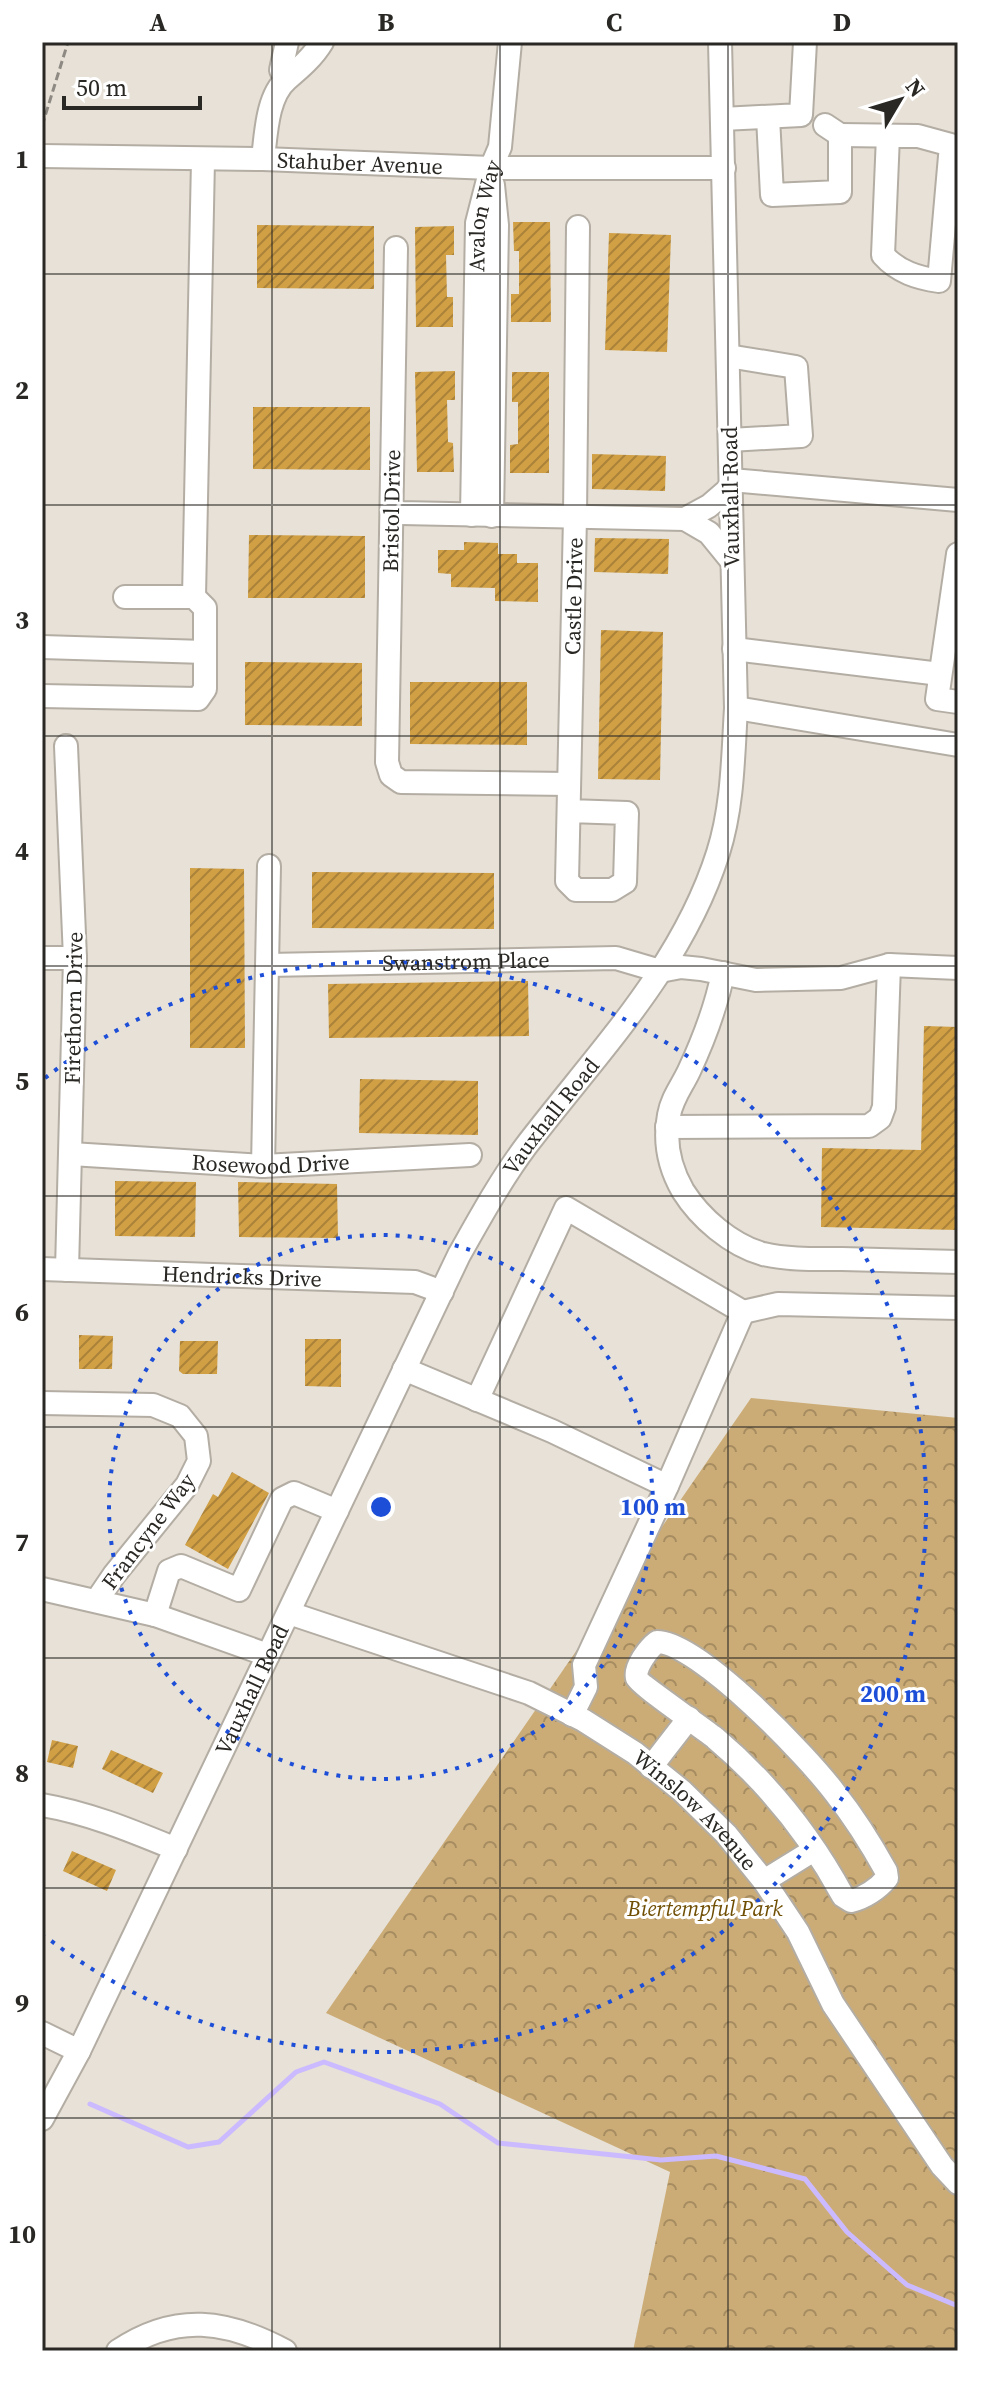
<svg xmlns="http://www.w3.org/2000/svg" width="1000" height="2393" viewBox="0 0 1000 2393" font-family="'Source Serif 4',serif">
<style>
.park{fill:url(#park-crowns)}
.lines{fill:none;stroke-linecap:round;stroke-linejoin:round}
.stream{stroke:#cbbaff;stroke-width:5}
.building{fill:url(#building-hatch)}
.minor-casing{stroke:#b3ada4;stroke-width:26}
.path{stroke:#8e8a83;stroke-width:3;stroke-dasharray:8 4;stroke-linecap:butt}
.minor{stroke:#fff;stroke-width:22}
.grid{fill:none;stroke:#2a2824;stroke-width:2;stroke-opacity:0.55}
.ring{fill:none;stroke:#1d4ed8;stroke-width:4;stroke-dasharray:4 8}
.labels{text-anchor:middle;stroke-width:6;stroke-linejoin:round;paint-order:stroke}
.street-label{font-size:22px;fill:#2a2824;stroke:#fff}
.park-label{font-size:22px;font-style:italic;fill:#704f05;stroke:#fff}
.centre{fill:#1d4ed8;stroke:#fff;stroke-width:4}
.ring-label{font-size:24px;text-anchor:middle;font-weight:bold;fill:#1d4ed8;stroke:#fff;stroke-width:6;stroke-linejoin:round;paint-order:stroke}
.neatline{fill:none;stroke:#2a2824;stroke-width:3}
.grid-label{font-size:26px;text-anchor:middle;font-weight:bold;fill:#2a2824}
</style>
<defs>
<pattern id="park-crowns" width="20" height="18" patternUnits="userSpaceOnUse" patternTransform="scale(2)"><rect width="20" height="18" fill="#ccac76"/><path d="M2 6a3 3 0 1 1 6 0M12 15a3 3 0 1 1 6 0" fill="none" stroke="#a68c61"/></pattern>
<pattern id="building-hatch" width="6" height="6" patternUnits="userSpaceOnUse" patternTransform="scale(2)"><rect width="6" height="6" fill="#d1a045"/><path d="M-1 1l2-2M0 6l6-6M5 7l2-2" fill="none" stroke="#aa8239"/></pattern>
</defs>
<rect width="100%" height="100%" fill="#e7e1d7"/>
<!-- park -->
<path class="park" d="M 751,1398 L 958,1418 L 958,2351 L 633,2351 L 670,2172 L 326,2013 Z"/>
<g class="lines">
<!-- stream -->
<path class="stream" d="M 90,2104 L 188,2147 L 219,2142 L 296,2072 L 324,2062 L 440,2104 L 498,2143 L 661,2160 L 716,2156 L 805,2179 L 847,2232 L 907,2285 L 958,2306"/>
</g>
<!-- building -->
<path class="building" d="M 513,222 L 550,222 L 551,322 L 511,322 L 511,294 L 519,294 L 519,251 L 514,251 Z
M 257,225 L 374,226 L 374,289 L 257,288 Z
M 454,226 L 454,255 L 446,255 L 447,297 L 453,297 L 453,327 L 416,327 L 415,227 Z
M 609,233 L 671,235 L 667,352 L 605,350 Z
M 455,371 L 455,400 L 447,400 L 448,442 L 453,443 L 454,472 L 417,472 L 415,372 Z
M 512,372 L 549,372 L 549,473 L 510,473 L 510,445 L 518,444 L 518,402 L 512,402 Z
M 253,407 L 370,407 L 370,470 L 253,469 Z
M 592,454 L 666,456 L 665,491 L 592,489 Z
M 249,535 L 365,536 L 365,598 L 248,598 Z
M 595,538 L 669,539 L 668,574 L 594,572 Z
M 464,542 L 498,543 L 498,554 L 517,554 L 517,563 L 538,563 L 538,602 L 495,601 L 495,588 L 451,587 L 451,574 L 438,573 L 438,550 L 464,550 Z
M 601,630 L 663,632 L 660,780 L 598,779 Z
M 245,662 L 362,663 L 362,726 L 245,725 Z
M 410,682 L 527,682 L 527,745 L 410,744 Z
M 190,868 L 244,869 L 245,1048 L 190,1048 Z
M 312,872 L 494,873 L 494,929 L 312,928 Z
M 528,981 L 529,1036 L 329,1038 L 328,984 Z
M 924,1026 L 958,1027 L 958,1230 L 821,1227 L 822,1148 L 921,1150 Z
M 360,1079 L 478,1081 L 478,1135 L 359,1133 Z
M 115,1181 L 196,1182 L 195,1237 L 115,1236 Z
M 238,1182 L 337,1184 L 338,1238 L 239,1237 Z
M 79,1335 L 113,1336 L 112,1369 L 79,1369 Z
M 305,1339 L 341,1339 L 341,1387 L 305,1386 Z
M 180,1341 L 218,1341 L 217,1374 L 183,1374 L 179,1371 Z
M 232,1472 L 269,1493 L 228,1569 L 185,1545 L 213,1494 L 218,1497 Z
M 52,1740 L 78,1746 L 73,1768 L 47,1762 Z
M 111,1750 L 163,1773 L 153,1793 L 102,1769 Z
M 72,1851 L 116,1870 L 107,1891 L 63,1871 Z"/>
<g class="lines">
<!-- minor casing -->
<g class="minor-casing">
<g id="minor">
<path d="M 285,80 L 281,70 L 287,42"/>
<path d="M 768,117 L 772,195 L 840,192 L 840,135 L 825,125"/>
<path d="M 722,119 L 801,115 L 805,42"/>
<path d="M 840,135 L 918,136 L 951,145 L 939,281 C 918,278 898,272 883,255 L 888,136"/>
<path id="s1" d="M 42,156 L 263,159 L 491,168 L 724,168"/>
<path d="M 263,159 C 266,134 267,96 287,79 C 300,68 313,57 322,42"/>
<path d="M 396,248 L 387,762 L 391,775 L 401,782 L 569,784"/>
<path d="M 728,356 L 796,367 L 801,436 L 730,440"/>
<path d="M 731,480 L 958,500"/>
<path d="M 392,509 L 401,513 L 685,519 L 709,506 L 731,487"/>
<path id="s2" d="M 472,515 L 477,223 L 491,168 L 500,147 L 510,42"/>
<path d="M 492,516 L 497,225 L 493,185"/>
<path d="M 685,519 L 709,533 L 731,560"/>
<path d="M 958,554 L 937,699 L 958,702"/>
<path d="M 125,597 L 194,597 L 203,160"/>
<path d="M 42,647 L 205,652"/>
<path d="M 734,649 L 940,674"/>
<path d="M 42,696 L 198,699 L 205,689 L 205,608 L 194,597"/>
<path d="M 736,708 L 958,745"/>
<path d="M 66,746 L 75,958 L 67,1270"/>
<path id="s3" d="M 569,811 L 627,813 L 625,882 L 612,890 L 576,890 L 567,881 L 575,517 L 578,227"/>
<path d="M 42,958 L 75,958"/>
<path id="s4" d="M 268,965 L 616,958 L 660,971 L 681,967 L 701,969 L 756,980 L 841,978 L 889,965 L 958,968"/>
<path d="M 723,973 C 716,1007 704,1039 689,1071 C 682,1086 672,1098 669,1115 C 664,1142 669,1167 683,1191 C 700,1218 731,1245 763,1254 C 788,1260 816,1259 842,1259 C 881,1260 919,1261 958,1262"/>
<path d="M 667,1127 L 869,1126 L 880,1118 L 884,1107 L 889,965"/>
<path id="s5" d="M 71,1154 L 263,1166 L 470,1155"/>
<path d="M 263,1166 L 269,866"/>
<path id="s6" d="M 42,1269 L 415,1282 L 442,1292"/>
<path d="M 743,1312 L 778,1304 L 958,1308"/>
<path d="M 404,1369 L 552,1431 L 667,1486 L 584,1665 L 586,1687 L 572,1715"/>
<path d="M 477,1400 L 566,1208 L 743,1312 L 667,1486"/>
<path d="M 42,1403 L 153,1405 L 180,1416 L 196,1436 L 199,1461 L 187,1485 L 114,1575 L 97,1600"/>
<path d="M 42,1589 L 155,1615 L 268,1655"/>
<path id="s7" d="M 289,1613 L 529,1693 L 583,1720 L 635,1753 L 682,1791 L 726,1834 L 764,1881 L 798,1932 L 833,2004 L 942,2166 L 958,2183"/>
<path d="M 155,1615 L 169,1571 L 181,1566 L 239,1590 L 282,1499 L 294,1493 L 337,1511"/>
<path d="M 657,1642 C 699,1642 809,1758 835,1793 C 854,1817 871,1844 886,1871 L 887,1878 C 878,1889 864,1898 851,1901 L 843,1896 C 811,1837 767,1782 715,1738 C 705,1730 639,1684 637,1678 C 634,1667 649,1648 657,1642 Z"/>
<path d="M 651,1767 L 689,1718"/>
<path d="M 42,1805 C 89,1813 132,1831 176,1849"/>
<path d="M 764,1881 L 814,1850"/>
<path d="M 42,2033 L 79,2051"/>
<path id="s8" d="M 42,2119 L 79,2051 L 459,1255 C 480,1218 500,1181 526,1146 C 597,1053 682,967 718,853 C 733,806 733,756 736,708 L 720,42"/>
<path d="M 118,2351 C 176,2312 227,2320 285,2351"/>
</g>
</g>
<!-- path -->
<path class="path" d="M 42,126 L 68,42"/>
<!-- minor -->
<use href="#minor" class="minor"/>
</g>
<!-- grid -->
<path class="grid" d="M 272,42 L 272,2351M 500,42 L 500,2351M 728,42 L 728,2351M 42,274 L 958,274M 42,505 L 958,505M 42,736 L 958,736M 42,966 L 958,966M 42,1196 L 958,1196M 42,1427 L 958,1427M 42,1658 L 958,1658M 42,1888 L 958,1888M 42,2118 L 958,2118"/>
<!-- distance rings -->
<g class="ring">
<circle cx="381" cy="1507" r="272"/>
<path d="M45 1078A545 545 0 1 1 45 1936"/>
</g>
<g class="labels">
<!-- street labels -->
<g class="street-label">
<text dy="8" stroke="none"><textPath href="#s1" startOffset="318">Stahuber Avenue</textPath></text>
<text dy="8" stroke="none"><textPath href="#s2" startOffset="300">Avalon Way</textPath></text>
<text transform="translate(730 497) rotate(-91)" y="8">Vauxhall Road</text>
<text transform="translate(391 511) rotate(-89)" y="8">Bristol Drive</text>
<text dy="8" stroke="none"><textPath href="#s3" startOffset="476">Castle Drive</textPath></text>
<text dy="8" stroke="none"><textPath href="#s4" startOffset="198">Swanstrom Place</textPath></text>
<text transform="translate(73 1008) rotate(-89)" y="8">Firethorn Drive</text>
<text dy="8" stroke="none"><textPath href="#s8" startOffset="1126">Vauxhall Road</textPath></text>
<text dy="8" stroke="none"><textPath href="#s5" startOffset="200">Rosewood Drive</textPath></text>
<text dy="8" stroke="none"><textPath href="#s6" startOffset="200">Hendricks Drive</textPath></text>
<text transform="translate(148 1531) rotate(-53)" y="8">Francyne Way</text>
<text dy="8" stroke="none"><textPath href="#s8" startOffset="478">Vauxhall Road</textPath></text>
<text dy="8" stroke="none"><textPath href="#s7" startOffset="458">Winslow Avenue</textPath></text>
</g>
<!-- park labels -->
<g class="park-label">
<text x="705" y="1916">Biertempful Park</text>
</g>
</g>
<circle cx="381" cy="1507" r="12" class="centre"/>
<g class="ring-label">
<text x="653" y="1515">100 m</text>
<text x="893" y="1702">200 m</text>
</g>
<!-- border -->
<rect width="1000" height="2393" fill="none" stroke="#ffffff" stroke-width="88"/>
<!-- north arrow -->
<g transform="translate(900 100) rotate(52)" stroke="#ffffff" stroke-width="6" paint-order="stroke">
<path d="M0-6L14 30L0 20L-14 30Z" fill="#2a2824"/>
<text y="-12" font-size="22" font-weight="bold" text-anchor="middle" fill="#2a2824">N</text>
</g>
<!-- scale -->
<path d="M64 96v12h136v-12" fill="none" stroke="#2a2824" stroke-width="4"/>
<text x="76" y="96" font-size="24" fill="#2a2824" stroke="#ffffff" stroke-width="6" paint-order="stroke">50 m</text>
<rect x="44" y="44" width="912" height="2305" class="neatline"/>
<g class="grid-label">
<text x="158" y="31">A</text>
<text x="386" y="31">B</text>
<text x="614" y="31">C</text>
<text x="842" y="31">D</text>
<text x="22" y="168">1</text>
<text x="22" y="399">2</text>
<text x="22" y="629">3</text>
<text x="22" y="860">4</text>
<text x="22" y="1090">5</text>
<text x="22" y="1321">6</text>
<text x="22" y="1551">7</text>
<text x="22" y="1782">8</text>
<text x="22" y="2012">9</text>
<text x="22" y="2243">10</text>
</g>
</svg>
